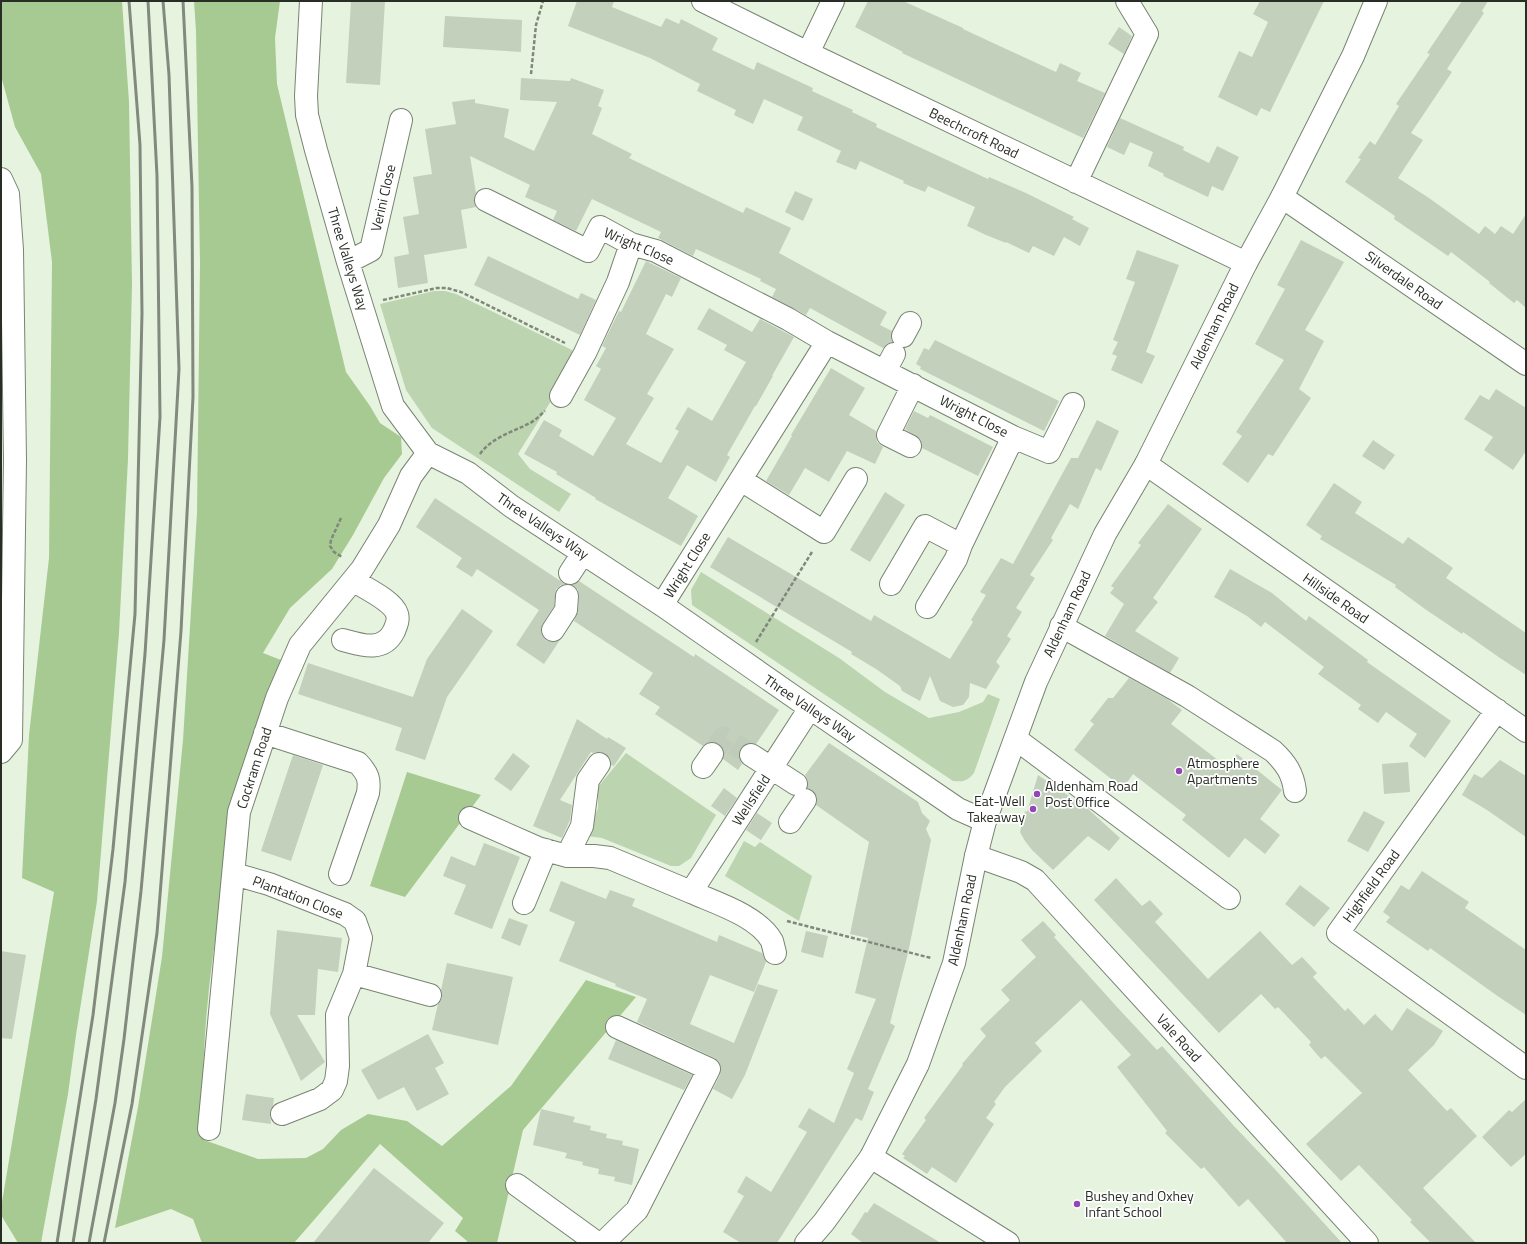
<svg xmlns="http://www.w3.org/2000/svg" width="1527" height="1244" viewBox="0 0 1527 1244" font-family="'Titillium Web',sans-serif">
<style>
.green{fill:#bcd4af}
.forest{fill:#a7ca93}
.building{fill:#c3d0bc}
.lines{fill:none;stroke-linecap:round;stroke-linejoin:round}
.minor-tunnel{stroke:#c0ccba;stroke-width:22;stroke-dasharray:22 11;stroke-linecap:butt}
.minor-casing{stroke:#788472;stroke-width:24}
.major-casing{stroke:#788472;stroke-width:24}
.path{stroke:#7f887a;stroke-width:2.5;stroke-dasharray:4 2;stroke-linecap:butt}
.minor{stroke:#fff;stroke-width:22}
.major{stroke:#fff;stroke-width:22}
.rail{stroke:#818a7c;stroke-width:3}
.poi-dot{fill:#9546b6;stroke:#fff;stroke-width:1.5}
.labels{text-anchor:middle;stroke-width:3.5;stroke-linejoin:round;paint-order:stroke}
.street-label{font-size:14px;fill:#282d25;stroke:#fff}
.poi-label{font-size:14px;fill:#282d25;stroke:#fff;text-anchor:start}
</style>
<rect width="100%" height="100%" fill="#e6f4df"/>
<!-- green -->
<path class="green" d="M 434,291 L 445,291 L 456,294 L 572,350 L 574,364 L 518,454 L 530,469 L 571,494 L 559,512 L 432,428 L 406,390 L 380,304 Z
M 701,572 L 839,658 L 885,692 L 929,718 L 959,712 L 983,702 L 988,694 L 1000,699 L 974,773 C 967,781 964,782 953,781 L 692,605 L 691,590 Z
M 626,753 L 716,815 L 691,858 L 679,866 L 671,866 L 602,838 L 587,836 L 598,808 L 598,787 Z
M 744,841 L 755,847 L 760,842 L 812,876 L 799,921 L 725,876 Z"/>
<!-- forest -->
<path class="forest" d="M 1,1 L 122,1 L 129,102 L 132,284 L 128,459 L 119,633 L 97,901 L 76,1035 L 68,1094 L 41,1243 L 18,1243 L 1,1215 L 1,1208 L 54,892 L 22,878 L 29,735 L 49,558 L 52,262 L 41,174 L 15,127 L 1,76 Z
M 194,1 L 280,1 L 275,38 L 277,84 L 346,372 L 370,406 L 380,423 L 401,437 L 402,454 L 384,478 L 353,535 L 332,569 L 290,608 L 263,653 L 281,660 C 235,816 196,977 204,1140 L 258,1159 L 306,1158 L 323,1149 L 341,1130 L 368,1114 L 407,1121 L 442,1146 L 511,1086 L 586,980 L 636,997 L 523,1130 L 497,1243 L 467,1243 L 467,1241 L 455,1231 L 463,1218 L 380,1144 L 294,1243 L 202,1243 L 193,1219 L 171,1209 L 115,1228 L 138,1107 L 162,957 L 183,740 L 197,513 L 200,263 L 196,31 Z
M 407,772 L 481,795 L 405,897 L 370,886 Z"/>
<!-- building -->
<path class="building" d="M 351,1 L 385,1 L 380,85 L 346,83 Z
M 577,1 L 614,1 L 612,7 L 661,27 L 666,18 L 679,24 L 681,19 L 718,38 L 712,50 L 754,70 L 757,62 L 813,88 L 812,91 L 853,110 L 852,112 L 877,124 L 876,127 L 988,179 L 989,177 L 1026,193 L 1074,217 L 1072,219 L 1089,228 L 1080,246 L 1064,237 L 1054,256 L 1033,246 L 1029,253 L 1006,242 L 1006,243 L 986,235 L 967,226 L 975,207 L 928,186 L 925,192 L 903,183 L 904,181 L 860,161 L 856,170 L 836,162 L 841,151 L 797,130 L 803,117 L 764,99 L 753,124 L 734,115 L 736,110 L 697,91 L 700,84 L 650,58 L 568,26 Z
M 868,1 L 903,1 L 963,28 L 963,29 L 1056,72 L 1060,63 L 1081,73 L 1077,81 L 1105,93 L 1083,138 L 902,53 L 903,52 L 855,27 Z
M 1260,1 L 1324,1 L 1270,112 L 1261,108 L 1257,116 L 1218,97 L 1239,51 L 1252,57 L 1268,22 L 1253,14 Z
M 1462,1 L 1488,1 L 1482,11 L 1484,13 L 1447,69 L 1452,72 L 1411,133 L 1423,140 L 1398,178 L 1429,198 L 1479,234 L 1485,226 L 1495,234 L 1501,226 L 1513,234 L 1526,214 L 1526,308 L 1517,300 L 1514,303 L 1489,283 L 1490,282 L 1451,252 L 1448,256 L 1394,219 L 1395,216 L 1345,182 L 1361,159 L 1358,158 L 1370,141 L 1375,145 L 1399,106 L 1396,104 L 1430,54 L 1427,53 Z
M 445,16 L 522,20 L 521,52 L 443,47 Z
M 1119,27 L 1132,36 L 1124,54 L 1108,44 Z
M 521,78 L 570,81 L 571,78 L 604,90 L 598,106 L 602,108 L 592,134 L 632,154 L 629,158 L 743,213 L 746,207 L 791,228 L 779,253 L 887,312 L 880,325 L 892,331 L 891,336 L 892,342 L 887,344 L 883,348 L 810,308 L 806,315 L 772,297 L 776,289 L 760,281 L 761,279 L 696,249 L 693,256 L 658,238 L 661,232 L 592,199 L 576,231 L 553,220 L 557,211 L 525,197 L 530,185 L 470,156 L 476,193 L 474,201 L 476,207 L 461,210 L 467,248 L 424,255 L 428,283 L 398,288 L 394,257 L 409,254 L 403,217 L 419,214 L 413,177 L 432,174 L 425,129 L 456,124 L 452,102 L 475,99 L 475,103 L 509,109 L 504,137 L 534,151 L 557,102 L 520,100 Z
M 1120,118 L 1184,147 L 1183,150 L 1209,163 L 1217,146 L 1239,157 L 1223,191 L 1212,186 L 1208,197 L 1163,176 L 1164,174 L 1148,166 L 1153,152 L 1130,142 L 1124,155 L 1107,147 Z
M 795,191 L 813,199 L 803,221 L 785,212 Z
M 1301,240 L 1344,262 L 1305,330 L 1324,341 L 1299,389 L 1311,398 L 1273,456 L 1268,454 L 1248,483 L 1222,464 L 1242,436 L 1236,432 L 1284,360 L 1255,344 L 1285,289 L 1277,285 Z
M 1137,250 L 1179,265 L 1146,352 L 1155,356 L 1142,384 L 1111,370 L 1117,356 L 1112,354 L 1118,342 L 1113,340 L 1135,282 L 1126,279 Z
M 488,256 L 578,299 L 581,293 L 596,300 L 580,335 L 474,285 Z
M 646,261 L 681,278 L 672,297 L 666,294 L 646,334 L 674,349 L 647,394 L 654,398 L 626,444 L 661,463 L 679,431 L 675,429 L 688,407 L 712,421 L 746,362 L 724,350 L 727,345 L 697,329 L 709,308 L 752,332 L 760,319 L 794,337 L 772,376 L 773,376 L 756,406 L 755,406 L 727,455 L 730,457 L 716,482 L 687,465 L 668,498 L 698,516 L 681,546 L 595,499 L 596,498 L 556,474 L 557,472 L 524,454 L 544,420 L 562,430 L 559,436 L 593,456 L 616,418 L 584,400 L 601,369 L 596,366 L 606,348 L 602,346 L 619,311 L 621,312 Z
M 935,340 L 1059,401 L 1044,431 L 920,369 L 921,367 L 916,364 L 924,348 L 929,350 Z
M 831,368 L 865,388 L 849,415 L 876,431 L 876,436 L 877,442 L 883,447 L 875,464 L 847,451 L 829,482 L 805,468 L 789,495 L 766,481 L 792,436 L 791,435 Z
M 1496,389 L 1526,408 L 1526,451 L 1513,470 L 1484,450 L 1493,437 L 1464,419 L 1480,395 L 1489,400 Z
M 914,411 L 928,418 L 930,415 L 993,447 L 978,476 L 922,448 L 920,439 L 905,429 Z
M 1097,420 L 1119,431 L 1101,471 L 1096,468 L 1078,509 L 1070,504 L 1051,538 L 1053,540 L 1030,575 L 1035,578 L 1016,608 L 1022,612 L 1007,636 L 1011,639 L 996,662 L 1000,666 L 986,689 L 970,683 L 969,697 L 963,705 L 953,707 L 940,701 L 930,676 L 920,701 L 902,691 L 900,686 L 876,669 L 851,654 L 852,652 L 710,567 L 728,537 L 871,621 L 874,615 L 950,659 L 973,622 L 971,620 L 986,595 L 980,592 L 1001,558 L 1013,564 L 1071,458 L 1078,458 Z
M 1373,440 L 1395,455 L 1384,470 L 1362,456 Z
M 1334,483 L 1362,502 L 1355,513 L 1403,544 L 1408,537 L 1453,568 L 1446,578 L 1526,633 L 1526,675 L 1500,658 L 1463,632 L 1462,634 L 1425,609 L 1395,587 L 1396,585 L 1320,539 L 1322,536 L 1306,525 Z
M 885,492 L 905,505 L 870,562 L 850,550 Z
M 435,498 L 565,584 L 561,585 L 556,589 L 554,606 L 543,623 L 541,629 L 542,636 L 547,641 L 553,642 L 560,640 L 544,664 L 516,645 L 539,610 L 477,569 L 472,577 L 456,567 L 462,558 L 416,527 Z
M 1168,504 L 1202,529 L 1153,598 L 1158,602 L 1135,631 L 1179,658 L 1170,673 L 1105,636 L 1124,604 L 1110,593 L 1114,588 L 1111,586 L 1141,545 L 1138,543 Z
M 1230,569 L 1272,593 L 1306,621 L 1309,616 L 1368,660 L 1367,662 L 1451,721 L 1425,758 L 1409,746 L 1417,734 L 1386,712 L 1378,723 L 1358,709 L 1361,705 L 1318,674 L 1324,667 L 1265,622 L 1261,627 L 1247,616 L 1214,597 Z
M 579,581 L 694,657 L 695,654 L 779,710 L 756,744 L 751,743 L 746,744 L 741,748 L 739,755 L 740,760 L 742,764 L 738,770 L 723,759 L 724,755 L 723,749 L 719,744 L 713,742 L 707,743 L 703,746 L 655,714 L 660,707 L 639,694 L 653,673 L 574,621 L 578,611 L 579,597 L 578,590 L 572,585 Z
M 462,609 L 493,631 L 447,697 L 425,760 L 395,750 L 402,728 L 298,694 L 308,663 L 413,697 L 427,659 Z
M 1129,678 L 1167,699 L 1182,710 L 1171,724 L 1227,767 L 1237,754 L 1282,790 L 1260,819 L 1280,835 L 1265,854 L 1245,838 L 1229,858 L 1182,820 L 1186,815 L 1133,774 L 1123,788 L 1074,750 L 1094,724 L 1090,721 L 1108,698 L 1113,698 Z
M 577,719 L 607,739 L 608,737 L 626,748 L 614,766 L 611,765 L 610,758 L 606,754 L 600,752 L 593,753 L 591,752 L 560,800 L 572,805 L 570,820 L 562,838 L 533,826 Z
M 829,743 L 918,802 L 922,813 L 930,821 L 926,829 L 931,840 L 908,953 L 890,1023 L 895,1026 L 868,1089 L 874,1092 L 862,1121 L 856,1118 L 777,1243 L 741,1243 L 723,1232 L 744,1196 L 737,1192 L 746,1176 L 771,1192 L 807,1132 L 798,1127 L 809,1108 L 834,1123 L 854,1073 L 847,1069 L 876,999 L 855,993 L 868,938 L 850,934 L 869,842 L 816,805 L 817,801 L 816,795 L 812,790 L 807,788 L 808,784 L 807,779 L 805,775 Z
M 513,753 L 530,766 L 511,791 L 494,779 Z
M 293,755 L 323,765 L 291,861 L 261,851 Z
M 1500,760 L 1526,776 L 1526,837 L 1487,810 L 1462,795 L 1474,774 L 1482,778 Z
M 1408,762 L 1410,792 L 1384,794 L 1382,764 Z
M 1038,775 L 1087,808 L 1120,838 L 1109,851 L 1088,836 L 1053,870 L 1032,850 L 1025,841 L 1020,832 L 1025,811 L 1027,812 Z
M 724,788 L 737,798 L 725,816 L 711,806 Z
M 1364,811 L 1385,822 L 1368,852 L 1347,841 Z
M 757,813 L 772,823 L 761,840 L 746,830 Z
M 484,843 L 520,857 L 492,929 L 454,914 L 466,885 L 443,876 L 451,856 L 475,866 Z
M 1422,871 L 1469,902 L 1465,908 L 1526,950 L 1526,1015 L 1499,997 L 1430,948 L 1428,951 L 1386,922 L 1390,917 L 1383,912 L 1401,885 L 1409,890 Z
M 1116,878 L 1142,906 L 1150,900 L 1163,914 L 1155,922 L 1208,979 L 1260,931 L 1292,965 L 1302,957 L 1317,973 L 1313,977 L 1345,1011 L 1348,1008 L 1364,1025 L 1375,1014 L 1392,1031 L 1407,1008 L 1443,1031 L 1434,1045 L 1408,1070 L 1447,1111 L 1451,1108 L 1477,1136 L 1423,1188 L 1476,1243 L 1431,1243 L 1410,1222 L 1412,1220 L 1359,1165 L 1341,1181 L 1306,1144 L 1362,1093 L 1325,1056 L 1321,1059 L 1309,1045 L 1311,1042 L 1278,1007 L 1275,1009 L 1261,994 L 1219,1033 L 1094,900 Z
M 561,881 L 606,899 L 610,890 L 635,899 L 632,906 L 717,942 L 719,935 L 762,953 L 766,962 L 754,992 L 710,975 L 690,1024 L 734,1043 L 758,984 L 778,990 L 745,1075 L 732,1099 L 713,1089 L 720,1075 L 721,1069 L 719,1062 L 715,1058 L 637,1022 L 647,999 L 615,986 L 616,984 L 559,961 L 575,922 L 549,911 Z
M 1300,885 L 1330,908 L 1314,927 L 1285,904 Z
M 509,918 L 528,925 L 520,946 L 501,938 Z
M 1043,921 L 1056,935 L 1054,937 L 1117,1007 L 1157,1050 L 1162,1046 L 1234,1126 L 1271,1165 L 1342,1243 L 1287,1243 L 1248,1199 L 1239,1207 L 1204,1167 L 1201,1169 L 1165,1133 L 1167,1131 L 1117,1067 L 1131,1055 L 1081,1000 L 1035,1043 L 1042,1051 L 1005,1087 L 994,1102 L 996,1104 L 986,1118 L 994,1124 L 956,1183 L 932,1167 L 927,1174 L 903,1158 L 905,1156 L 902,1154 L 926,1120 L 924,1118 L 963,1065 L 962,1064 L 986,1036 L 980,1029 L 1010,1000 L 1001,990 L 1036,957 L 1021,940 Z
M 277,930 L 342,938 L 338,972 L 318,969 L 315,1015 L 297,1015 L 325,1062 L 301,1081 L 270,1014 Z
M 806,931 L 828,936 L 823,958 L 801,952 Z
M 1,951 L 26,955 L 12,1039 L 1,1038 Z
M 447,963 L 513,977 L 498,1045 L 432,1030 L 438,1004 L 442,998 L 441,990 Z
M 428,1034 L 444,1063 L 435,1068 L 449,1094 L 417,1111 L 404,1087 L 378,1100 L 361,1070 Z
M 616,1040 L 692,1075 L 684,1090 L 608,1059 Z
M 246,1094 L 274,1098 L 273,1105 L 270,1113 L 271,1124 L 242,1120 Z
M 1526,1099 L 1526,1154 L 1511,1167 L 1482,1137 L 1509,1110 L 1512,1112 Z
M 541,1109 L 575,1117 L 573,1122 L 591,1126 L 590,1130 L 607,1134 L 606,1138 L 623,1141 L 622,1145 L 639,1149 L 632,1185 L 614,1181 L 615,1177 L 598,1174 L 599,1169 L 582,1165 L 583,1162 L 565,1158 L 567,1153 L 533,1145 Z
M 374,1168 L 444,1223 L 428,1243 L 313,1243 Z
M 874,1203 L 941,1243 L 863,1243 L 851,1234 L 865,1212 L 867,1213 Z"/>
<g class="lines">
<!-- minor-tunnel -->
<path class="minor-tunnel" d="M 712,754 L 724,737 L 751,755"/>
<!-- minor casing -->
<g class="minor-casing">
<path id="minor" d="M 311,1 L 306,96 L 307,115 L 316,150 L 348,262 L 393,406 L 428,453 L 468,473 L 511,506 L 662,605 L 810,708 L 958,809 L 985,821
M 703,1 L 808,53 L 1246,263
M 808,53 L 833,1
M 1,179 L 8,194 L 12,250 L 15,460 L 11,740 L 1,752
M 1076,182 L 1147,34 L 1127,1
M 1282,197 L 1526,364
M 486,200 L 588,251 L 600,227 L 631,244 L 656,251 L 788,319 L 827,342 L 1013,437 L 961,545
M 348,262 L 371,250 L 401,120
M 903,336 L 910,323
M 885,371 L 894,354
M 561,396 L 585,353 L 618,282 L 631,244
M 1013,437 L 1049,452 L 1073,404
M 910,446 L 888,435 L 913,385
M 1146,464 L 1526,731
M 741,480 L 824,532 L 856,479
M 570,573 L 583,553
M 891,584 L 925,526 L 961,545 L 956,559 L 927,607
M 662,605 L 827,342
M 1061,626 L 1187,696 L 1273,751 C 1286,763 1293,774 1295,791
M 553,630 L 566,610 L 567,596
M 343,640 C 361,645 383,653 394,631 C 396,626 399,620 397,614 C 393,601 365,588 354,581
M 1497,710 L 1338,933 L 1526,1068
M 265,733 L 358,763 C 368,774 370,779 368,793 L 340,874
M 1016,739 L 1229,898
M 751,755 L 796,784
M 703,767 L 712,754
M 470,818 L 538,848 L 567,856 L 594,856 L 610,858 L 691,892 L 810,708
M 790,822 L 805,800
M 567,856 L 582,826 L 588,780 L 599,764
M 976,856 L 1021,872 L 1035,880 L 1367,1243
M 234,874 L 269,884 L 345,914 L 355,921 L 361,938 L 354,974 L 337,1015 L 338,1066 L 336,1081 L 332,1090 L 320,1099 L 282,1114
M 691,892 C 716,903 758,916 772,941 C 773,945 774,949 775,953
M 524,903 L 546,850
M 354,974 L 430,995
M 209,1129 L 239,812 L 277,698 L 300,645 L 362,569 L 389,525 L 411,476 L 428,453
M 871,1157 L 1008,1243
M 517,1185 L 597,1243
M 603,1243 L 637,1210 L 709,1069 L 617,1027"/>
</g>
<!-- major casing -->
<g class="major-casing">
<path id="major" d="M 806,1243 L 824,1222 L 871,1157 L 918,1064 L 954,963 L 976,856 L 985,821 L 1036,682 L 1105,534 L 1146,464 L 1246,263 L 1282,197 L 1353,56 L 1376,1"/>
</g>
<!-- path -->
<path class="path" d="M 531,74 L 536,25 L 543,1
M 383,300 L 437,288 L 447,288 L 461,292 L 565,343
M 480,454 C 492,437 513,432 530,423 C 536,420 540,415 545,411
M 341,518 L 331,540 L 330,546 L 334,552 L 342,557
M 756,642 L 812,552
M 787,921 L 931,958"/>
<!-- minor -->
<use href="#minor" class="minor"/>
<!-- major -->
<use href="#major" class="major"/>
<!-- rail -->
<path class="rail" d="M 57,1243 L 93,1015 L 113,849 L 135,614 L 142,313 L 140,145 L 129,1
M 73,1243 L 96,1099 L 125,882 L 145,654 L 160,417 L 157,176 L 148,1
M 89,1243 L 115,1103 L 124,1039 L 141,891 L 164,640 L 179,369 L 169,75 L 163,1
M 104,1243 L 132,1104 L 157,933 L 181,631 L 193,397 L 192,187 L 183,1"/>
</g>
<!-- markers -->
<g class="poi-dot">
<circle cx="1179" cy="771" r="4"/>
<circle cx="1037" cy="794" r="4"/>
<circle cx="1033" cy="809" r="4"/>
<circle cx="1077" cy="1204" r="4"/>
</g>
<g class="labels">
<!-- street labels -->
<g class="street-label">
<text transform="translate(974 133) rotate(26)" y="5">Beechcroft Road</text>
<text transform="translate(383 198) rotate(-77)" y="5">Verini Close</text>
<text transform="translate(639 246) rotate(23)" y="5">Wright Close</text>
<text transform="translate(348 259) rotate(73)" y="5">Three Valleys Way</text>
<text transform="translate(1404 280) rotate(35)" y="5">Silverdale Road</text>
<text transform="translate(1214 326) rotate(-64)" y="5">Aldenham Road</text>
<text transform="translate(974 416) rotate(27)" y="5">Wright Close</text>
<text transform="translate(543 526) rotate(34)" y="5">Three Valleys Way</text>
<text transform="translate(687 565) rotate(-58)" y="5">Wright Close</text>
<text transform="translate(1336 598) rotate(35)" y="5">Hillside Road</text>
<text transform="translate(1067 614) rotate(-65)" y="5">Aldenham Road</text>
<text transform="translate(810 708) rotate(34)" y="5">Three Valleys Way</text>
<text transform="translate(254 768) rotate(-72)" y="5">Cockram Road</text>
<text transform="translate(751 800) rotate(-57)" y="5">Wellsfield</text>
<text transform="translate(1371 886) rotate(-54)" y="5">Highfield Road</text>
<text transform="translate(298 897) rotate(21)" y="5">Plantation Close</text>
<text transform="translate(962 920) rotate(-78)" y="5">Aldenham Road</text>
<text transform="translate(1179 1038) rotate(48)" y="5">Vale Road</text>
</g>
<!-- poi labels -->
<g class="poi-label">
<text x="1187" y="768">Atmosphere<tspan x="1187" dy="16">Apartments</tspan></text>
<text x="1045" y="791">Aldenham Road<tspan x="1045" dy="16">Post Office</tspan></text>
<text x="1025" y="806" text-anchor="end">Eat-Well<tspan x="1025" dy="16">Takeaway</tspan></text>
<text x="1085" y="1201">Bushey and Oxhey<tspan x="1085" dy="16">Infant School</tspan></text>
</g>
</g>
<!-- border -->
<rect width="1527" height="1244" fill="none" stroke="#282d25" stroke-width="4"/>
</svg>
